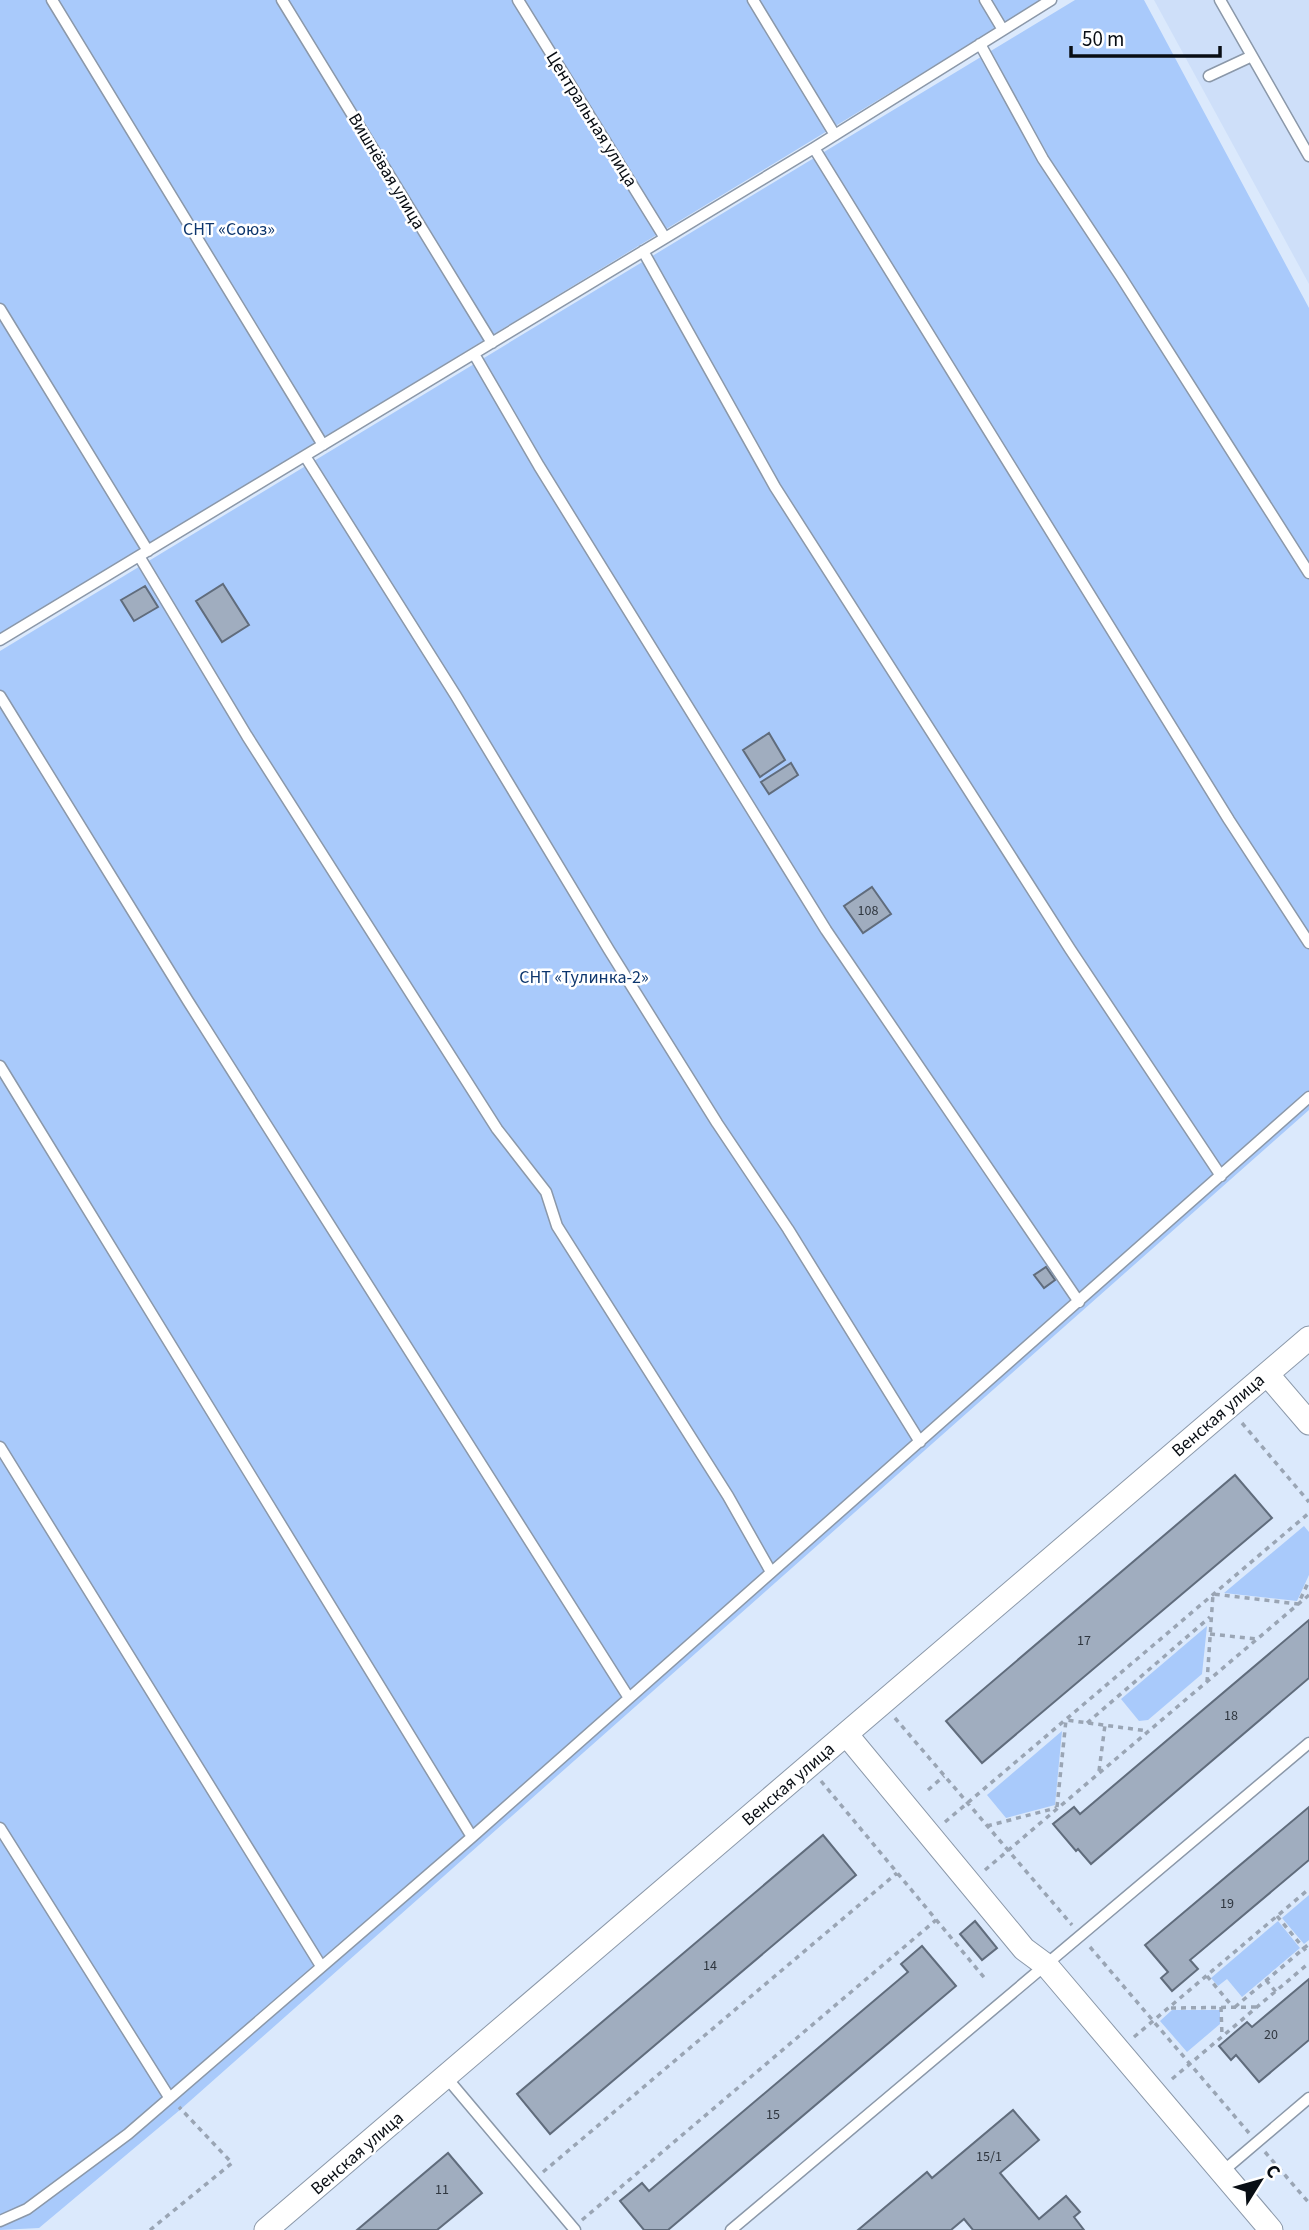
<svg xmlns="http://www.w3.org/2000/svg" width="1309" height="2230" viewBox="0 0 1309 2230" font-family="'Source Sans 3',sans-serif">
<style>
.built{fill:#cedff9}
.green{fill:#a9cafb}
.building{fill:#a0adbf;stroke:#606c7c;stroke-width:2}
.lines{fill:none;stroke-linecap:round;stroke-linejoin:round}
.lane-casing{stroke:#8b98a9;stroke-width:13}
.street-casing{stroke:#8b98a9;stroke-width:25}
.path{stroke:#9aa5b4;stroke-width:3.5;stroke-dasharray:5 5;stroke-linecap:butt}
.lane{stroke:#fff;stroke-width:10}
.street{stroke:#fff;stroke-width:23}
.labels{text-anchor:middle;stroke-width:5;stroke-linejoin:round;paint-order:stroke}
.number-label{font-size:14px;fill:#2f363f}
.street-label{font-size:18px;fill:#090e14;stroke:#fff}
.park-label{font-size:18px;fill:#0e376e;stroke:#fff}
</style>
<rect width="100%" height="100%" fill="#dbe9fc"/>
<!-- built -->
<path class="built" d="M 1154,0 L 1309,0 L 1309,284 Z"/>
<!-- green -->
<path class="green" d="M 0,0 L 1042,0 L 0,635 Z
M 1075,0 L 1144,0 L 1309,308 L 1309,1110 L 181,2109 L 39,2228 L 0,2230 L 0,651 Z
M 1304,1526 L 1309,1532 L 1309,1575 L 1297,1601 L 1224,1593 Z
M 1207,1626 L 1202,1674 L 1148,1720 L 1139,1721 L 1121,1699 Z
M 1062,1731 L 1055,1805 L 1006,1818 L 987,1795 Z
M 1309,1895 L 1309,1940 L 1304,1944 L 1282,1918 Z
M 1278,1921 L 1300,1948 L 1242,1997 L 1227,1979 L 1218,1986 L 1211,1978 Z
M 1172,2010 L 1220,2010 L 1220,2024 L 1187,2052 L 1160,2021 Z"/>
<!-- building -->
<path class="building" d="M 223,584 L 249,625 L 222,642 L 196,601 Z
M 145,586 L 158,607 L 134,621 L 121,600 Z
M 769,733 L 785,760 L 760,777 L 743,750 Z
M 791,763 L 798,775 L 769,794 L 761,782 Z
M 872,887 L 891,914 L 863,933 L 844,906 Z
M 1046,1267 L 1055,1280 L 1044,1288 L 1034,1275 Z
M 1235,1475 L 1272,1518 L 982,1763 L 946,1721 Z
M 1309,1620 L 1309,1678 L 1091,1864 L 1078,1849 L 1076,1851 L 1053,1824 L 1074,1807 L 1080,1814 Z
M 1309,1807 L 1309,1860 L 1190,1960 L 1198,1969 L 1172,1991 L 1161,1978 L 1168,1972 L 1145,1945 Z
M 823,1835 L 856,1875 L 550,2134 L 517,2094 Z
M 975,1921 L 997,1948 L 982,1960 L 960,1934 Z
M 922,1946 L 956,1986 L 668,2230 L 644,2230 L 620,2201 L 642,2183 L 649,2191 L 908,1972 L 901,1964 Z
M 1309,1979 L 1309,2040 L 1259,2082 L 1236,2055 L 1231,2060 L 1219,2046 L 1247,2022 L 1252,2027 Z
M 1013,2110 L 1039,2140 L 1000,2173 L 1039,2219 L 1066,2196 L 1080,2212 L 1074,2217 L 1084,2230 L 973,2230 L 964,2219 L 951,2230 L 858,2230 L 927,2172 L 932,2178 Z
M 448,2153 L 482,2193 L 437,2230 L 357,2230 Z"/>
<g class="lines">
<!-- lane casing -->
<g class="lane-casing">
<path id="lane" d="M 52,0 L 323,445
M 282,0 L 492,343
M 518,0 L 665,238
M 753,0 L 835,135
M 985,0 L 1003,30
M 1220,0 L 1309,156
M 980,44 L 1043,159 L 1121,277 L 1309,573
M 1209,76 L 1252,56
M 814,148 L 1229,820 L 1309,943
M 643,251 L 775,487 L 1070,949 L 1221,1176
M 0,309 L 148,551
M 474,354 L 539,466 L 826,930 L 1079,1302
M 305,456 L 456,696 L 609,950 L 717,1123 L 788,1229 L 920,1442
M 139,556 L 247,736 L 497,1129 L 546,1192 L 557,1226 L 728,1496 L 771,1572
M 0,640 L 814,148 L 1051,0
M 0,696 L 188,1001 L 629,1698
M 0,1066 L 472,1837
M 0,1447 L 321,1966
M 0,1828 L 169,2097
M 446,2077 L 575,2230
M 1222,2172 L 1309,2098
M 0,2221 L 27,2209 L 128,2134 L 472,1837 L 1309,1097
M 731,2230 L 1309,1743"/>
</g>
<!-- street casing -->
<g class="street-casing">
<path id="street" d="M 1267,1374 L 1309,1423
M 846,1734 L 1024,1949 L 1047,1966 L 1271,2230
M 266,2230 L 1309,1338"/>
</g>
<!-- path -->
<path class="path" d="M 1242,1423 L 1309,1502
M 1210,1634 L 1257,1639
M 1207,1682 L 1213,1594 L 1298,1604 L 1309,1581
M 895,1718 L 1072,1925
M 1087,1723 L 1210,1617
M 1099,1771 L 1105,1725
M 821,1781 L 987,1981
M 928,1790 L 944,1776
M 1057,1807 L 1066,1720 L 1148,1731
M 945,1822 L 1309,1513
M 987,1826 L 1056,1808
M 985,1870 L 1309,1595
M 1277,1916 L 1306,1951 L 1309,1951
M 1090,1947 L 1249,2133
M 1207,1976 L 1232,2006
M 1266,1980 L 1276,1992
M 1221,2007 L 1222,2036
M 1235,2007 L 1309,1944
M 1171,2008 L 1257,2007
M 1134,2037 L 1309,1889
M 1172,2079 L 1309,1963
M 1265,2152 L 1309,2203
M 543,2172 L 897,1873
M 582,2220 L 936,1920
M 150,2230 L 232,2163 L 179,2107"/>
<!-- lane -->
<use href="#lane" class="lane"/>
<!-- street -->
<use href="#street" class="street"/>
</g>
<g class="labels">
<!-- number labels -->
<g class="number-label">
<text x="868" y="915">108</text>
<text x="1084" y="1645">17</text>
<text x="1231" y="1720">18</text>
<text x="1227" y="1908">19</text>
<text x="710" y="1970">14</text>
<text x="1271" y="2039">20</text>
<text x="773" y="2119">15</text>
<text x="989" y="2161">15/1</text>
<text x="442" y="2194">11</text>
</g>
<!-- street labels -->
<g class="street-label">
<text transform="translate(592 119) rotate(58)" y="6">Центральная улица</text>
<text transform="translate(387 171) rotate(59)" y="6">Вишнёвая улица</text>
<text transform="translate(1218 1415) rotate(-41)" y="6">Венская улица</text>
<text transform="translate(788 1784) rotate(-41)" y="6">Венская улица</text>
<text transform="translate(357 2153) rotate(-41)" y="6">Венская улица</text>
</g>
<!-- park labels -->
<g class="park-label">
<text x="229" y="235">СНТ «Союз»</text>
<text x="584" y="983">СНТ «Тулинка-2»</text>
</g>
</g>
<!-- north arrow -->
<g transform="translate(1260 2181) rotate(53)" stroke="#ffffff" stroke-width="5" paint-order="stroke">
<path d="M0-5L12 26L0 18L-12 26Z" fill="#090e14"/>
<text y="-10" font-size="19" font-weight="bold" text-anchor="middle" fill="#090e14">С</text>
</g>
<!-- scale -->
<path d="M1071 46v10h149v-10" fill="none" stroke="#090e14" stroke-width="3.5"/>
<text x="1082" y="46" font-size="21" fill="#090e14" stroke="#ffffff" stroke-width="5" paint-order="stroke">50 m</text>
</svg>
